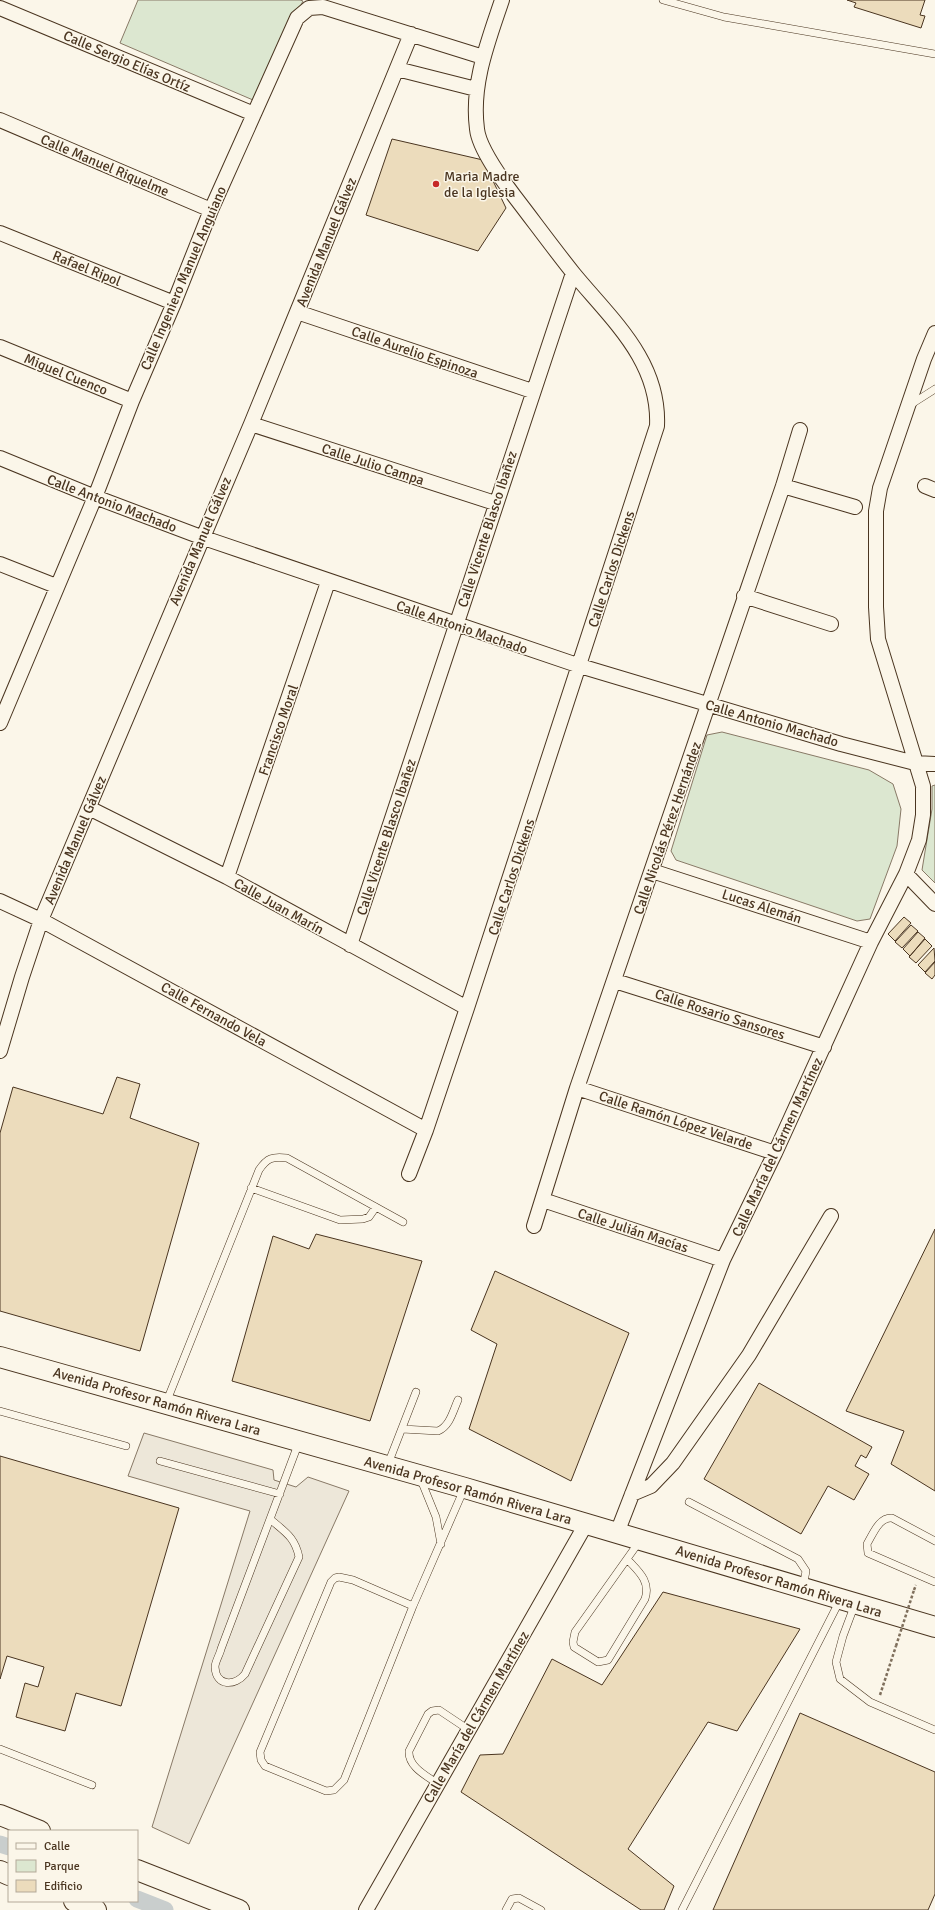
<svg xmlns="http://www.w3.org/2000/svg" width="935" height="1910" viewBox="0 0 935 1910" font-family="Signika,sans-serif">
<style>
.green{fill:#dce7d0;stroke:#887966}
.parking{fill:#ede7d9;stroke:#887966}
.lines{fill:none;stroke-linecap:round;stroke-linejoin:round}
.canal{stroke:#c9cecd;stroke-width:17}
.building{fill:#ecdcbc;stroke:#4a3520}
.service-casing{stroke:#4a3520;stroke-width:8}
.minor-casing{stroke:#4a3520;stroke-width:16}
.secondary-casing{stroke:#4a3520;stroke-width:22}
.path{stroke:#7f6f5c;stroke-width:2.5;stroke-dasharray:3 2;stroke-linecap:butt}
.service{stroke:#fbf6e9;stroke-width:7}
.minor{stroke:#fbf6e9;stroke-width:14}
.secondary{stroke:#fbf6e9;stroke-width:20}
.path-bridge{stroke:#7f6f5c;stroke-width:2.5;stroke-dasharray:3 2;stroke-linecap:butt}
.poi-dot{fill:#c62828;stroke:#fbf6e9;stroke-width:1.5}
.labels{text-anchor:middle;stroke-width:3;stroke-linejoin:round;paint-order:stroke}
.street-label{font-size:14px;fill:#4a3520;stroke:#fbf6e9}
.poi-label{font-size:14px;fill:#4a3520;stroke:#fbf6e9;text-anchor:start}
</style>
<rect width="100%" height="100%" fill="#fbf6e9"/>
<!-- green -->
<path class="green" d="M 138,0 L 300,0 L 303,1 L 253,100 L 120,43 Z
M 722,732 L 869,770 L 893,784 L 901,809 L 897,846 L 870,919 L 857,921 L 676,860 L 671,851 L 707,735 Z
M 935,785 L 935,883 L 922,870 L 932,809 L 932,786 Z"/>
<!-- parking -->
<path class="parking" d="M 144,1433 L 273,1470 L 274,1480 L 296,1487 L 308,1477 L 349,1491 L 189,1844 L 152,1827 L 250,1511 L 128,1476 Z"/>
<g class="lines">
<!-- canal -->
<path class="canal" d="M 0,1844 L 9,1847
M 137,1899 L 165,1910"/>
</g>
<!-- building -->
<path class="building" d="M 847,0 L 925,0 L 920,15 L 925,16 L 921,28 L 854,7 L 856,3 Z
M 392,139 L 483,160 L 506,208 L 478,251 L 366,215 Z
M 904,917 L 911,923 L 895,941 L 888,934 Z
M 911,925 L 918,931 L 902,948 L 895,942 Z
M 918,932 L 925,938 L 910,956 L 903,949 Z
M 925,939 L 932,946 L 916,963 L 909,957 Z
M 934,948 L 935,961 L 925,972 L 918,965 Z
M 935,962 L 935,975 L 932,979 L 925,973 Z
M 117,1077 L 140,1084 L 130,1118 L 199,1143 L 140,1351 L 0,1311 L 0,1133 L 13,1087 L 103,1114 Z
M 935,1229 L 935,1491 L 891,1464 L 904,1431 L 846,1411 Z
M 316,1234 L 422,1261 L 370,1421 L 232,1381 L 273,1236 L 309,1249 Z
M 495,1271 L 629,1333 L 571,1481 L 469,1429 L 497,1344 L 471,1330 Z
M 759,1383 L 872,1447 L 866,1458 L 861,1455 L 855,1466 L 869,1474 L 854,1500 L 828,1486 L 801,1534 L 704,1479 Z
M 0,1456 L 179,1508 L 121,1706 L 76,1693 L 65,1731 L 16,1717 L 25,1683 L 38,1687 L 44,1667 L 7,1656 L 0,1679 Z
M 663,1592 L 800,1629 L 737,1731 L 708,1722 L 628,1849 L 674,1886 L 664,1910 L 641,1910 L 461,1792 L 480,1755 L 503,1754 L 552,1659 L 602,1685 Z
M 800,1713 L 935,1772 L 935,1894 L 928,1910 L 713,1910 Z"/>
<g class="lines">
<!-- service casing -->
<g class="service-casing">
<path id="service" d="M 663,0 L 724,17 L 935,54
M 910,405 L 935,389
M 251,1188 L 340,1220 L 363,1219 L 369,1217 L 376,1207
M 166,1403 L 259,1170 C 267,1158 273,1156 287,1158 L 403,1222
M 0,1411 L 126,1446
M 402,1429 L 438,1431 C 450,1426 453,1411 458,1400
M 160,1461 L 280,1494
M 388,1464 L 416,1392
M 421,1480 L 436,1517 L 441,1544
M 689,1502 L 798,1559 L 806,1571 L 803,1587
M 270,1519 C 285,1532 295,1537 299,1557 L 245,1674 C 235,1686 216,1687 215,1667 C 215,1662 220,1654 221,1649 L 299,1442
M 935,1541 L 892,1518 C 879,1517 873,1534 867,1544 L 868,1553 L 935,1582
M 627,1559 C 638,1571 651,1581 645,1599 L 608,1660 L 598,1662 L 574,1647 L 573,1642 L 575,1632 L 639,1542
M 339,1577 L 353,1580 L 413,1606 L 344,1780 L 334,1790 L 326,1791 L 265,1766 L 261,1760 L 260,1752 L 331,1582 L 335,1578 Z
M 855,1604 L 843,1636 L 836,1662 L 840,1679 L 870,1702 L 935,1730
M 413,1606 L 464,1489
M 0,1749 L 92,1785
M 438,1784 C 427,1776 408,1767 409,1751 L 428,1714 L 432,1711 L 439,1710 L 469,1730
M 506,1910 L 512,1899 L 519,1898 L 541,1910
M 682,1910 L 840,1600"/>
</g>
<!-- minor casing -->
<g class="minor-casing">
<path id="minor" d="M 0,8 L 254,114
M 397,69 L 476,89
M 0,120 L 211,210
M 0,233 L 174,303
M 297,312 L 532,391
M 0,347 L 132,401
M 251,424 L 495,503
M 0,458 L 95,497 L 201,537 L 580,666 L 841,744 L 915,763 L 935,764
M 783,486 L 855,507
M 925,486 L 935,490
M 0,564 L 56,586
M 744,596 L 831,624
M 0,723 L 95,497 L 132,401 L 174,303 L 211,210 L 297,18 L 309,8 L 323,7 L 483,57
M 89,808 L 227,877 L 467,1008
M 652,871 L 871,942
M 906,874 L 935,904
M 227,877 L 328,582
M 0,901 L 41,920 L 426,1130
M 350,945 L 573,273
M 615,981 L 824,1047
M 0,1051 L 22,977 L 41,920 L 251,424 L 411,34
M 577,1088 L 775,1153
M 409,1174 L 426,1130 L 467,1008 L 657,426 C 660,361 612,320 574,274 C 554,249 535,223 515,197 C 503,181 479,149 477,129 C 471,84 488,42 502,0
M 543,1200 L 723,1260
M 534,1226 L 577,1088 L 783,486 L 800,430
M 632,1494 L 651,1486 L 673,1463 L 749,1355 L 831,1216
M 617,1533 L 723,1260 L 775,1153 L 871,942 L 906,874 L 919,840 L 923,815 L 923,786 L 878,639 L 876,607 L 876,511 L 880,488 L 924,359 L 935,333
M 366,1910 L 586,1524"/>
</g>
<!-- secondary casing -->
<g class="secondary-casing">
<path id="secondary" d="M 0,1357 L 465,1488 L 935,1627
M 0,1815 L 40,1831
M 137,1870 L 239,1910
M 0,1871 L 9,1875
M 74,1901 L 96,1910"/>
</g>
<!-- path -->
<path class="path" d="M 914,1590 L 916,1585
M 880,1695 L 896,1646"/>
<!-- service -->
<use href="#service" class="service"/>
<!-- minor -->
<use href="#minor" class="minor"/>
<!-- secondary -->
<use href="#secondary" class="secondary"/>
<!-- path-bridge -->
<path class="path-bridge" d="M 896,1646 L 914,1590"/>
</g>
<!-- markers -->
<circle class="poi-dot" cx="436" cy="184" r="4"/>
<g class="labels">
<!-- street labels -->
<g class="street-label">
<text transform="translate(127 61) rotate(23)" y="5">Calle Sergio Elías Ortíz</text>
<text transform="translate(105 165) rotate(23)" y="5">Calle Manuel Riquelme</text>
<text transform="translate(326 242) rotate(-68)" y="5">Avenida Manuel Gálvez</text>
<text transform="translate(87 268) rotate(22)" y="5">Rafael Ripol</text>
<text transform="translate(183 278) rotate(-67)" y="5">Calle Ingeniero Manuel Anguiano</text>
<text transform="translate(415 352) rotate(19)" y="5">Calle Aurelio Espinoza</text>
<text transform="translate(66 374) rotate(22)" y="5">Miguel Cuenco</text>
<text transform="translate(373 464) rotate(18)" y="5">Calle Julio Campa</text>
<text transform="translate(112 503) rotate(21)" y="5">Calle Antonio Machado</text>
<text transform="translate(487 529) rotate(-72)" y="5">Calle Vicente Blasco Ibañez</text>
<text transform="translate(200 541) rotate(-67)" y="5">Avenida Manuel Gálvez</text>
<text transform="translate(611 569) rotate(-72)" y="5">Calle Carlos Dickens</text>
<text transform="translate(462 627) rotate(19)" y="5">Calle Antonio Machado</text>
<text transform="translate(772 723) rotate(16)" y="5">Calle Antonio Machado</text>
<text transform="translate(278 730) rotate(-71)" y="5">Francisco Moral</text>
<text transform="translate(667 828) rotate(-71)" y="5">Calle Nicolás Pérez Hernández</text>
<text transform="translate(386 837) rotate(-72)" y="5">Calle Vicente Blasco Ibañez</text>
<text transform="translate(75 840) rotate(-67)" y="5">Avenida Manuel Gálvez</text>
<text transform="translate(511 877) rotate(-72)" y="5">Calle Carlos Dickens</text>
<text transform="translate(279 906) rotate(29)" y="5">Calle Juan Marín</text>
<text transform="translate(762 906) rotate(18)" y="5">Lucas Alemán</text>
<text transform="translate(214 1014) rotate(29)" y="5">Calle Fernando Vela</text>
<text transform="translate(720 1014) rotate(18)" y="5">Calle Rosario Sansores</text>
<text transform="translate(676 1120) rotate(18)" y="5">Calle Ramón López Velarde</text>
<text transform="translate(777 1147) rotate(-65)" y="5">Calle María del Cármen Martínez</text>
<text transform="translate(633 1230) rotate(18)" y="5">Calle Julián Macías</text>
<text transform="translate(157 1401) rotate(16)" y="5">Avenida Profesor Ramón Rivera Lara</text>
<text transform="translate(468 1490) rotate(16)" y="5">Avenida Profesor Ramón Rivera Lara</text>
<text transform="translate(779 1581) rotate(17)" y="5">Avenida Profesor Ramón Rivera Lara</text>
<text transform="translate(476 1717) rotate(-60)" y="5">Calle María del Cármen Martínez</text>
</g>
<!-- poi labels -->
<g class="poi-label">
<text x="444" y="181">Maria Madre<tspan x="444" dy="16">de la Iglesia</tspan></text>
</g>
</g>
<!-- legend -->
<rect x="8" y="1830" width="130" height="72" fill="#fbf6e9" stroke="#b4a999"/>
<rect x="16" y="1843" width="20" height="6" fill="#fbf6e9" stroke="#b4a999"/>
<text x="44" y="1850" font-size="12" fill="#4a3520">Calle</text>
<rect x="16" y="1860" width="20" height="12" fill="#dce7d0" stroke="#b4a999"/>
<text x="44" y="1870" font-size="12" fill="#4a3520">Parque</text>
<rect x="16" y="1880" width="20" height="12" fill="#ecdcbc" stroke="#b4a999"/>
<text x="44" y="1890" font-size="12" fill="#4a3520">Edificio</text>
</svg>
